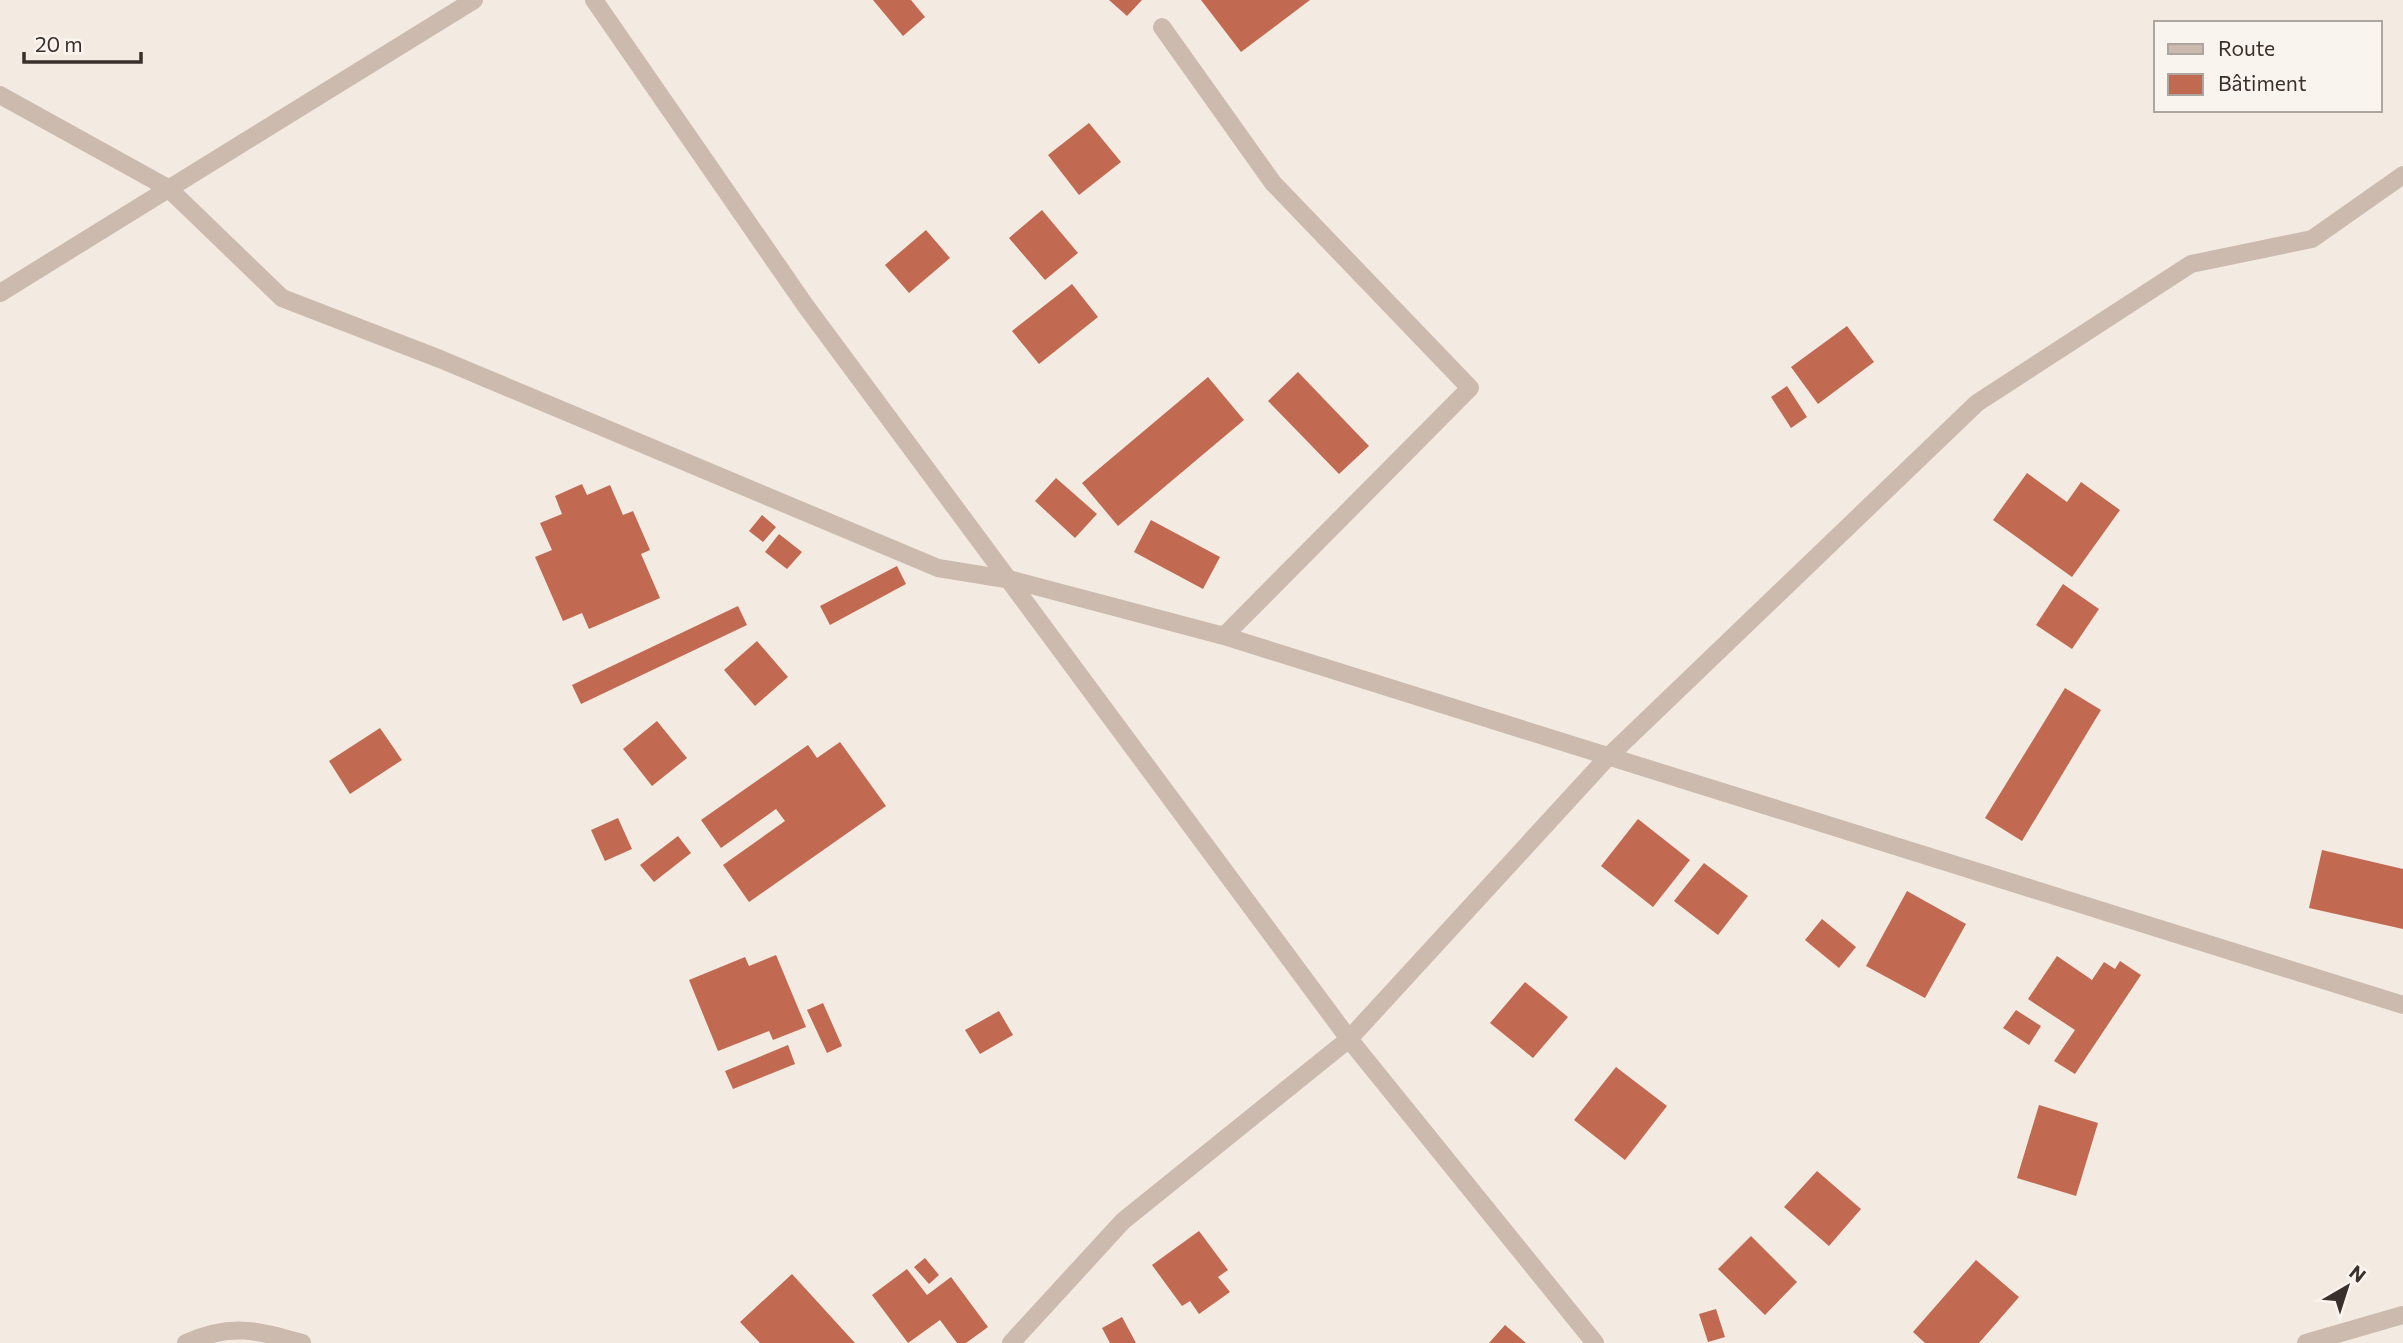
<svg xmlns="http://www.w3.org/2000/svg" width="2403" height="1343" viewBox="0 0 2403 1343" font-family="Commissioner,sans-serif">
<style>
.building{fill:#c16951}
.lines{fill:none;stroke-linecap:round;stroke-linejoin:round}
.minor{stroke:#cbbaad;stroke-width:18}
</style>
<rect width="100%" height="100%" fill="#f3eae1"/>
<!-- building -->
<path class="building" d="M 873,0 L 911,0 L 925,17 L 903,36 Z
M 1109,0 L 1142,0 L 1127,16 Z
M 1201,0 L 1310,0 L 1241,52 Z
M 1089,123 L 1121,162 L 1079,195 L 1048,155 Z
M 1042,210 L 1078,253 L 1045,280 L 1009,238 Z
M 926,230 L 950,258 L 909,293 L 885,265 Z
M 1072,284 L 1098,317 L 1039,364 L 1012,331 Z
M 1847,326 L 1874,362 L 1818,404 L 1791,367 Z
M 1298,372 L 1369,446 L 1339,474 L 1268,401 Z
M 1208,377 L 1244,420 L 1118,526 L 1082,483 Z
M 1787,386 L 1807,417 L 1791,428 L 1771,397 Z
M 2027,473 L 2067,502 L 2081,482 L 2120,510 L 2072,577 L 1993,520 Z
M 1056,478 L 1097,514 L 1075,538 L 1035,501 Z
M 582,484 L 587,495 L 610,485 L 623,515 L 633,511 L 650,550 L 641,554 L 660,598 L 589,629 L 582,613 L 563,621 L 535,557 L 552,550 L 540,523 L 562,514 L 555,496 Z
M 762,515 L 776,527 L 763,542 L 749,531 Z
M 1151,520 L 1220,557 L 1203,589 L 1134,552 Z
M 779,534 L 802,552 L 787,569 L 765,552 Z
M 897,566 L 906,584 L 830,625 L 820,606 Z
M 2063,584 L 2099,609 L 2072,649 L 2036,625 Z
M 738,606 L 747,625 L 581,704 L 572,685 Z
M 757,641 L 788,677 L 755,706 L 724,670 Z
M 2065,688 L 2101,710 L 2022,841 L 1985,818 Z
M 657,721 L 687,758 L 652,786 L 623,749 Z
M 380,728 L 402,760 L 350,794 L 329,761 Z
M 840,742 L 886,806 L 749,902 L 723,865 L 785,821 L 776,809 L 721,848 L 701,820 L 808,745 L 817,758 Z
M 618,818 L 632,849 L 605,861 L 591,830 Z
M 1638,819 L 1690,860 L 1653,907 L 1601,866 Z
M 678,836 L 691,853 L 654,882 L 640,865 Z
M 2322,850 L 2403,869 L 2403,929 L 2309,908 Z
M 1704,863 L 1748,896 L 1718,935 L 1674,901 Z
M 1907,891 L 1966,924 L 1925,998 L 1866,966 Z
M 1822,919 L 1856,947 L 1839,968 L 1805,940 Z
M 776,955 L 806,1027 L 773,1040 L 769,1031 L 718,1051 L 689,980 L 745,957 L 749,966 Z
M 2057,956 L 2092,980 L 2104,962 L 2115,969 L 2120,961 L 2141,975 L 2075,1074 L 2054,1061 L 2075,1030 L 2028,999 Z
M 1525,982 L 1568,1017 L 1533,1058 L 1490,1023 Z
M 823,1003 L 842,1046 L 827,1053 L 807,1010 Z
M 2016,1010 L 2041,1026 L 2029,1045 L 2003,1028 Z
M 999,1011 L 1013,1035 L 980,1054 L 965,1030 Z
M 788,1045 L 795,1064 L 733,1089 L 725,1071 Z
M 1616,1067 L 1667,1106 L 1625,1160 L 1574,1120 Z
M 2039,1105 L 2098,1123 L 2076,1196 L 2017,1178 Z
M 1817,1171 L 1861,1209 L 1829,1246 L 1784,1207 Z
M 1199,1231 L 1228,1270 L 1218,1277 L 1230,1292 L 1199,1314 L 1190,1301 L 1182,1306 L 1152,1265 Z
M 1751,1236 L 1797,1282 L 1765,1315 L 1718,1269 Z
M 925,1258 L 939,1275 L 929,1284 L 914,1267 Z
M 1976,1260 L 2019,1297 L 1979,1343 L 1925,1343 L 1913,1332 Z
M 907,1269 L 927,1295 L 951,1277 L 988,1327 L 966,1343 L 957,1343 L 940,1320 L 908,1343 L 872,1295 Z
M 792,1274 L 855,1343 L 760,1343 L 740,1322 Z
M 1716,1309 L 1725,1337 L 1708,1342 L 1699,1314 Z
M 1122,1317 L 1136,1343 L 1110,1343 L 1102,1328 Z
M 1505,1325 L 1526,1343 L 1489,1343 Z"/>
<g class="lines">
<!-- minor -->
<path class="minor" d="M 594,0 L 805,305 L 1349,1039 L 1595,1343
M 1162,27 L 1273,183 L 1470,388 L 1224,636
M 0,95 L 168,188 L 282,298 L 440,359 L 938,568 L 1012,580 L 1224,636 L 2403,1005
M 0,293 L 474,0
M 186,1343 C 231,1323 256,1330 302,1343
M 1011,1343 L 1123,1221 L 1349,1039 L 1607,758 L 1977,403 L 2191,264 L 2312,239 L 2403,175
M 2306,1343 L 2403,1315"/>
</g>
<!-- legend -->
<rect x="2154" y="21" width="228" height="91" fill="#faf4ee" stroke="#ada6a0" stroke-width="2"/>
<rect x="2168" y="44" width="35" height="10" fill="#cbbaad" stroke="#ada6a0" stroke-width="2"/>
<text x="2218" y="56" font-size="21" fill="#3a302b">Route</text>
<rect x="2168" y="74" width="35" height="21" fill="#c16951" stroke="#ada6a0" stroke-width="2"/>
<text x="2218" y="91" font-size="21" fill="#3a302b">Bâtiment</text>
<!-- north arrow -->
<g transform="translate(2347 1287) rotate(39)" stroke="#faf4ee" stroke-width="5" paint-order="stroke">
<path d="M0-5L12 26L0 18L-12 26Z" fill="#3a302b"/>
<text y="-10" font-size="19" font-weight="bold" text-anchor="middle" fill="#3a302b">N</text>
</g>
<!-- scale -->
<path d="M24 52v10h117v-10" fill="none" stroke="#3a302b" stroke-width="3.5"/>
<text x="35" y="52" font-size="21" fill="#3a302b" stroke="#faf4ee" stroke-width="5" paint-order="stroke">20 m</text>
</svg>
